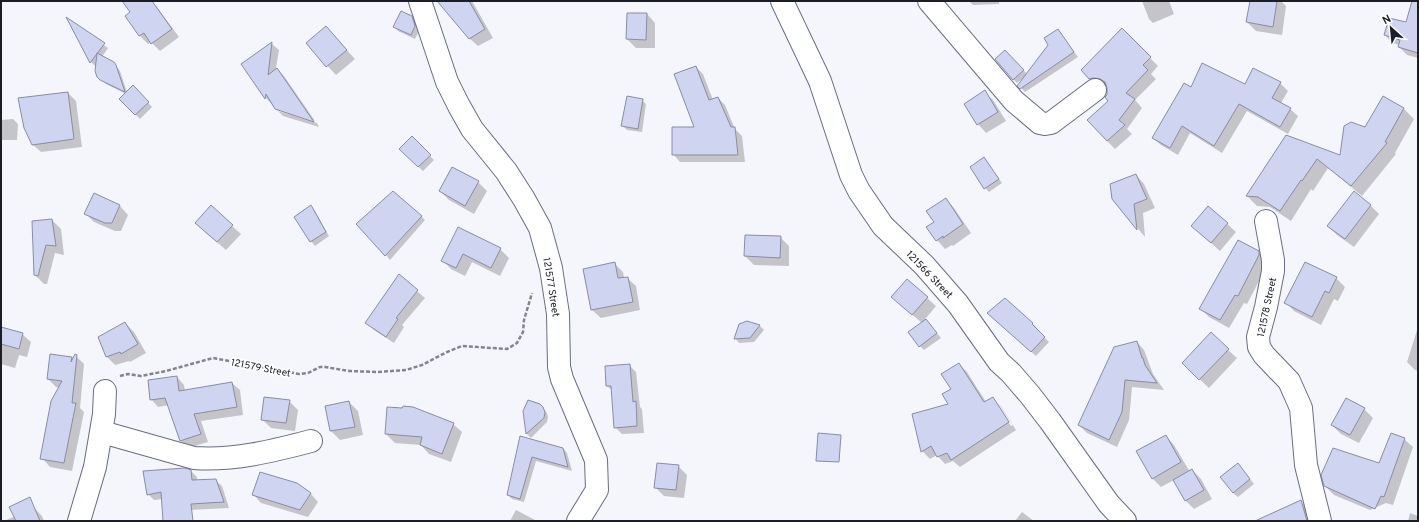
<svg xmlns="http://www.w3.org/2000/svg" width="1419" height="522" viewBox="0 0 1419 522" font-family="Overpass,sans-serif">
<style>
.shadow{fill:#0003;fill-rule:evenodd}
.building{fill:#cfd4f1;stroke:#888ca7}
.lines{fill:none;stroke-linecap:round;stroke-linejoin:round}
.minor-casing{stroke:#686c86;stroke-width:24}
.path{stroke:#83848c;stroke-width:2.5;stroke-dasharray:4 2;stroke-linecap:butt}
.minor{stroke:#fff;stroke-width:22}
.labels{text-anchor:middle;stroke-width:3.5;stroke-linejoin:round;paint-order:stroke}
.street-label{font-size:10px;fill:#1b1d27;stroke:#fff}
</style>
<rect width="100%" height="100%" fill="#f5f6fc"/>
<!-- shadow -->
<path class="shadow" d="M 123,1 L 151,1 L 157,7 L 179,37 L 160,51 L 151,42 L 148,44 L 140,36 L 126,16 L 131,13 Z
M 440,1 L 472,1 L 493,38 L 478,46 L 469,38 Z
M 969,1 L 999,1 L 999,4 L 973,5 Z
M 1142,1 L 1169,1 L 1174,14 L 1153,23 L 1149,19 Z
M 1251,1 L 1281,1 L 1286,6 L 1282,35 L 1256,31 L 1247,22 Z
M 647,14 L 655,23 L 655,48 L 636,48 L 627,39 Z
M 411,17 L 416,21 L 419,31 L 415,39 L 398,31 L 394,26 Z
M 69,20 L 108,48 L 102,57 L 114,63 L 120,71 L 127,92 L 133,87 L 152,107 L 140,119 L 120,99 L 126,94 L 106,84 L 98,77 L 97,63 L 95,66 L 91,62 Z
M 1418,24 L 1418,58 L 1407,55 L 1399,47 L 1400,45 L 1392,43 L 1385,35 Z
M 326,28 L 355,59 L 336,75 L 307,44 Z
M 1058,30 L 1078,57 L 1025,92 L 1019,86 L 1023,80 L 1022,79 L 1017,83 L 1013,79 L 1005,51 L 1027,74 L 1049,45 Z
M 1122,30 L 1158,66 L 1151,74 L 1156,79 L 1135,100 L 1142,108 L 1127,129 L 1132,134 L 1115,149 L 1107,141 L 1109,101 L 1108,95 L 1108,86 L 1103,85 L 1098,87 L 1090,79 Z
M 272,44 L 279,50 L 276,68 L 284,76 L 315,121 L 278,109 L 278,111 L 266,98 L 242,64 Z
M 696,67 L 703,74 L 713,100 L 718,98 L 725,105 L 735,129 L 742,136 L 745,162 L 680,162 L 673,154 L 696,128 Z
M 1280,83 L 1288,91 L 1281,103 L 1290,109 L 1298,116 L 1288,134 L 1247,111 L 1222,153 L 1190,133 L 1178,155 L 1161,145 L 1153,138 L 1191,89 Z
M 984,92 L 993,100 L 1006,121 L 986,133 L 978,124 Z
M 68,93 L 76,101 L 82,147 L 41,152 L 32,144 Z
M 1383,98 L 1404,109 L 1414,119 L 1395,153 L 1396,154 L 1362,196 L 1328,168 L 1313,191 L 1311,189 L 1291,221 L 1270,207 L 1257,206 L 1247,196 L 1286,136 L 1341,156 L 1366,128 Z
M 642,100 L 646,104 L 642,132 L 627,130 L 622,125 Z
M 278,111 L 317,123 L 319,127 L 283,116 Z
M 13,119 L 18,124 L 17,140 L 1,140 L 1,120 Z
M 412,138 L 434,160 L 423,171 L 400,149 Z
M 984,158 L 1002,183 L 989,192 L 985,188 Z
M 1136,175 L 1144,184 L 1155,208 L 1143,213 L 1145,237 L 1113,199 Z
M 478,182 L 487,191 L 474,214 L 449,200 L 440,191 Z
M 1354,193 L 1371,206 L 1379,214 L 1354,247 L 1337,235 L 1328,226 Z
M 94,194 L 120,206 L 128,215 L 121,231 L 115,231 L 94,222 L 85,213 Z
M 946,199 L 954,208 L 971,233 L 953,246 L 952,245 L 945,249 L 937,240 L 935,222 Z
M 311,207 L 315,211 L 329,236 L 315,246 L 311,241 Z
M 1209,207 L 1236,232 L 1220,251 L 1201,234 Z
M 421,216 L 425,220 L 390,260 L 386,255 Z
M 52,220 L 61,229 L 64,255 L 55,253 L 47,284 L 44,284 L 35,275 Z
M 232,226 L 241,234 L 226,250 L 205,232 Z
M 458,229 L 500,249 L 509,258 L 500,276 L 472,262 L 465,276 L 451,269 L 443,261 Z
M 780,237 L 789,246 L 789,266 L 754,265 L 745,256 Z
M 1258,251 L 1267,260 L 1268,264 L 1247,304 L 1244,303 L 1229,328 L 1209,317 L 1200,308 Z
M 614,263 L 623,272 L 624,278 L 627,278 L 636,286 L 640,310 L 601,318 L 592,310 L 584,270 Z
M 1305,263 L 1336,278 L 1345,287 L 1338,301 L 1334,299 L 1321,325 L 1294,311 L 1286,302 Z
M 399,276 L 425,298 L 402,325 L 404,327 L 394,343 L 374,330 L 367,323 Z
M 927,298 L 936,306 L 922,323 L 901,305 Z
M 1005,299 L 1033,324 L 1037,328 L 1036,329 L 1049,342 L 1036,356 L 992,317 Z
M 926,320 L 941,338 L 924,350 L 920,346 Z
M 747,322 L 760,326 L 764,330 L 754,342 L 739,343 L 735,338 L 738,327 L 742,323 Z
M 125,323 L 134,332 L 146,353 L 130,362 L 129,361 L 115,365 L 107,357 Z
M 1418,327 L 1418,371 L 1415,370 L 1407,362 Z
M 1,328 L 22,334 L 31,342 L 27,357 L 19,355 L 15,368 L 1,364 Z
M 1137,342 L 1144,350 L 1153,374 L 1164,390 L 1132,387 L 1129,420 L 1117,447 L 1087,433 L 1079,425 Z
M 1228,350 L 1237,358 L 1209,388 L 1192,372 Z
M 76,356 L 84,364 L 80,408 L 84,412 L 72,471 L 50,467 L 42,458 L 59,388 L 56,387 L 48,379 L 71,357 L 73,360 Z
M 959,364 L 967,372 L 986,402 L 992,398 L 1000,406 L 1016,430 L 960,467 L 953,461 L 945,464 L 937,455 L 930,459 L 922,451 L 950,404 L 952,389 ZM 997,405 L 1000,405 L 1013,425 L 1011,426 Z
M 629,365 L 636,372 L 640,407 L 642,409 L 644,433 L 622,434 L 615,427 L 613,391 L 607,386 Z
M 177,377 L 184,385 L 185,391 L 232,383 L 240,390 L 243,415 L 201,421 L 208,442 L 188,448 L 181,441 L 169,405 L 158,407 L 151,399 Z
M 289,401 L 298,410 L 295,431 L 271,428 L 262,419 Z
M 349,402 L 358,411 L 363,435 L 340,440 L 331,431 L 326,407 Z
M 539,404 L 547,413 L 548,417 L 547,422 L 531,438 L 527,434 L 524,411 Z
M 388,408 L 453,424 L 462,432 L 451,462 L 429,454 L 421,445 L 395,443 L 386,434 Z
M 1364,409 L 1373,418 L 1359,443 L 1341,434 L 1332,425 Z
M 1166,436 L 1174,445 L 1190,472 L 1192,470 L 1201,479 L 1212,499 L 1194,509 L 1186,501 L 1174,480 L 1161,487 L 1152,478 Z
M 521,437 L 563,448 L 567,453 L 572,471 L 536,461 L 524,502 L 512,499 L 508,495 Z
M 1404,439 L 1413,447 L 1393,505 L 1386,503 L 1370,510 L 1334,495 L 1325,486 L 1380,465 Z
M 678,466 L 687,475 L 684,498 L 664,496 L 655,487 Z
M 1242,469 L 1254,484 L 1238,497 L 1233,493 Z
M 191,471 L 197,477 L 197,481 L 215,480 L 222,486 L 229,508 L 169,511 L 163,499 L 154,500 L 148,494 Z
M 296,484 L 311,494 L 318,502 L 308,517 L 261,503 L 254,495 Z
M 1301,502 L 1309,510 L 1312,521 L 1266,521 Z
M 34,508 L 42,516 L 44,521 L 4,521 Z
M 516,510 L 537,521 L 510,521 Z
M 1022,512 L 1034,521 L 1015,521 Z
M 1410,513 L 1418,516 L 1418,521 L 1408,521 Z"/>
<!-- building -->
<path class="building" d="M 122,1 L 152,1 L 172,29 L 151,44 L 144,33 L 139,36 L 125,16 L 130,12 Z
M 437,1 L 469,1 L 485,29 L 469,39 Z
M 1250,1 L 1277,1 L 1273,27 L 1246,22 Z
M 1412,1 L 1418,1 L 1418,53 L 1398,47 L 1400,40 L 1384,35 L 1389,18 L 1406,22 Z
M 401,11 L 412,16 L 415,26 L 411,35 L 393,27 Z
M 627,13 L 647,13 L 646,40 L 626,39 Z
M 66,17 L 105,43 L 90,63 Z
M 326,26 L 347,50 L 326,67 L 306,43 Z
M 1122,28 L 1151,57 L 1143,65 L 1148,70 L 1126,93 L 1135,99 L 1119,120 L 1125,125 L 1107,141 L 1087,120 L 1108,101 L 1105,97 L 1107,95 L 1107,88 L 1105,82 L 1100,79 L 1094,78 L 1089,79 L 1081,70 Z
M 1058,29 L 1074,52 L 1020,89 L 1017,86 L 1048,45 L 1044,38 Z
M 272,42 L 268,75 L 277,68 L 314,122 L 275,109 L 266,94 L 265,99 L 241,64 Z
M 1005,50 L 1024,70 L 1013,80 L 995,59 Z
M 97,53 L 114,62 L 116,65 L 125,92 L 100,80 L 97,77 L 95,71 Z
M 1202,63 L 1245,84 L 1253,68 L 1281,82 L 1272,98 L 1291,108 L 1280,127 L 1239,104 L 1214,146 L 1182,126 L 1170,148 L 1152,138 L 1184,83 L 1191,87 Z
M 696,66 L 709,100 L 718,97 L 731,127 L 735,127 L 738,155 L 672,155 L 672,127 L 694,127 L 674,74 Z
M 133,85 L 149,102 L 135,115 L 119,99 Z
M 985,90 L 998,112 L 977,125 L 964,104 Z
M 68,92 L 74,139 L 32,145 L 24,128 L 18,98 Z
M 627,96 L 643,99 L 638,129 L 621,126 Z
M 1383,96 L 1404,108 L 1385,142 L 1387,143 L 1351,186 L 1317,159 L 1302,181 L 1301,180 L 1280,211 L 1258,197 L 1246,196 L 1286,135 L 1340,155 L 1344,126 L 1351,122 L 1365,127 Z
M 412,136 L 431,155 L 418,167 L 399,149 Z
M 984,157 L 999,179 L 984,189 L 970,167 Z
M 452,167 L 479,181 L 465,206 L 439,191 Z
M 1136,174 L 1147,199 L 1134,204 L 1137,230 L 1112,199 L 1110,184 Z
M 393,191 L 422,216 L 385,256 L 356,224 Z
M 1354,191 L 1371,205 L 1345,239 L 1327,226 Z
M 94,193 L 120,205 L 112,223 L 105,223 L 84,214 Z
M 946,198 L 963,224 L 943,238 L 943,236 L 936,241 L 926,227 L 934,222 L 926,211 Z
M 211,205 L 233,225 L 217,242 L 195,223 Z
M 311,205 L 326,232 L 310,242 L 294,217 Z
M 1208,206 L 1228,223 L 1211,243 L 1191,226 Z
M 52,219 L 56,246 L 46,245 L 38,276 L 34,275 L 32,221 Z
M 458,227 L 501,248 L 491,268 L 463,254 L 456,268 L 441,261 Z
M 745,235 L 781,236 L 780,258 L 744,256 Z
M 1238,240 L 1259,251 L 1259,255 L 1238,296 L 1235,295 L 1220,320 L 1199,309 Z
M 615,262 L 618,278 L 628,277 L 633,302 L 591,310 L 583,269 Z
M 1305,262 L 1337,277 L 1329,293 L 1325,291 L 1312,317 L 1284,303 Z
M 399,274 L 418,290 L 396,318 L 398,319 L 386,337 L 365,323 Z
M 907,279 L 928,297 L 912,315 L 891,297 Z
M 1005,298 L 1033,323 L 1032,324 L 1045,337 L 1031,352 L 987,313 Z
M 926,319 L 937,333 L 919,347 L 908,332 Z
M 747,321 L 760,325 L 750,338 L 734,339 L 739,324 Z
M 125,322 L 138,344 L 121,354 L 120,352 L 106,357 L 98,337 Z
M 1,327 L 23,333 L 19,349 L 1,344 Z
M 1211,332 L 1229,349 L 1199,380 L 1182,363 Z
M 1137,341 L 1142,358 L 1143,358 L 1145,365 L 1157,383 L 1125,380 L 1122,412 L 1109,440 L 1078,425 L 1114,347 Z
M 50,354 L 72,357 L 71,362 L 75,354 L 77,355 L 72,403 L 76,403 L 64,463 L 40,459 L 51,401 L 62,381 L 47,379 Z
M 959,363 L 984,402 L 993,397 L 1009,422 L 951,460 L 947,453 L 937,457 L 931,446 L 921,452 L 912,414 L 948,404 L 942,394 L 951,389 L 941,374 Z
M 630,364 L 633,402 L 636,401 L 637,426 L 614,428 L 611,386 L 606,386 L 605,366 Z
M 177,376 L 179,391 L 232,382 L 237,407 L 194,414 L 201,434 L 180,441 L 165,398 L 150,400 L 148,380 Z
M 264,397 L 290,400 L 286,423 L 261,420 Z
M 1346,398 L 1365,408 L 1350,435 L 1331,425 Z
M 528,400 L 540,404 L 543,407 L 545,412 L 544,418 L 526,434 L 523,411 Z
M 349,401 L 355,427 L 330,431 L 325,406 Z
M 403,406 L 413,407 L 454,423 L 442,454 L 420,445 L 422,437 L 385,434 L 387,407 L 402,408 Z
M 818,433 L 841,435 L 839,462 L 816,461 Z
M 1391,433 L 1405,438 L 1384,497 L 1381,496 L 1375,509 L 1324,486 L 1321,475 L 1333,448 L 1379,463 Z
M 1166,435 L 1181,462 L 1152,479 L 1136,451 Z
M 520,436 L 563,448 L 568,467 L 532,457 L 520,499 L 507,495 Z
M 657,463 L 679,465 L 676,490 L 654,488 Z
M 1238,463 L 1250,479 L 1233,493 L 1220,477 Z
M 185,468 L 191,470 L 192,480 L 216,479 L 224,502 L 191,504 L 193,521 L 163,521 L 161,492 L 147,495 L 143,471 Z
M 1192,469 L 1204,490 L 1185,501 L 1173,480 Z
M 260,472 L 297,483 L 311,493 L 300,510 L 252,495 Z
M 30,497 L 40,521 L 16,521 L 9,507 Z
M 1301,500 L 1307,521 L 1255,521 Z"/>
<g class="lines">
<!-- minor casing -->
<g class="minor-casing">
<path id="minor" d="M 420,1 L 447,82 L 459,106 L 472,129 L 506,171 L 524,199 L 540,228 L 551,268 L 558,314 L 559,367 L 562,379 L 596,460 L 597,490 L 578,521
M 782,1 L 820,81 L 851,175 L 859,191 L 883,226 L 924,265 L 958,304 L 999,362 L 1011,373 L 1030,395 L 1050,421 L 1109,504 L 1125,521
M 929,1 L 1014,101 L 1040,123 L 1045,124 L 1051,123 L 1095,90
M 1266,221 L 1273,260 L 1273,271 L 1266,307 L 1258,337 L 1259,347 L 1264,355 L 1289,381 L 1301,408 L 1306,465 L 1320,521
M 102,432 L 194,458 C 233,461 273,451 311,441
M 79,521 L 95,467 L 104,414 L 105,391"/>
</g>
<!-- path -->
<path class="path" d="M 120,376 L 128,374 L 141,376 L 166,371 L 213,358 L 299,374 L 308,373 L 320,367 L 325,367 L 349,371 L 378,372 L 406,370 L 422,365 L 447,352 L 462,346 L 507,349 L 517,343 L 523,332 L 524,320 L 532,293"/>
<!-- minor -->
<use href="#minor" class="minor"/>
</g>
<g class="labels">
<!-- street labels -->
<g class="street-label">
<text transform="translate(930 274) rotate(46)" y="4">121566 Street</text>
<text transform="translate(552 287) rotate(81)" y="4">121577 Street</text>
<text transform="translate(1266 307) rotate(-78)" y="4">121578 Street</text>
<text transform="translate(261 367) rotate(11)" y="4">121579 Street</text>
</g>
</g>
<!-- border -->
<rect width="1419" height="522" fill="none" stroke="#1b1d27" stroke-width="4"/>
<!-- north arrow -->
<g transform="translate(1391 28) rotate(333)" stroke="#ffffff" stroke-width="3" paint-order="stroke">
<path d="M0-3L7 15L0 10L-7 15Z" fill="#1b1d27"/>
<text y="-6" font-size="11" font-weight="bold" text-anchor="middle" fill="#1b1d27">N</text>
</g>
</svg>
